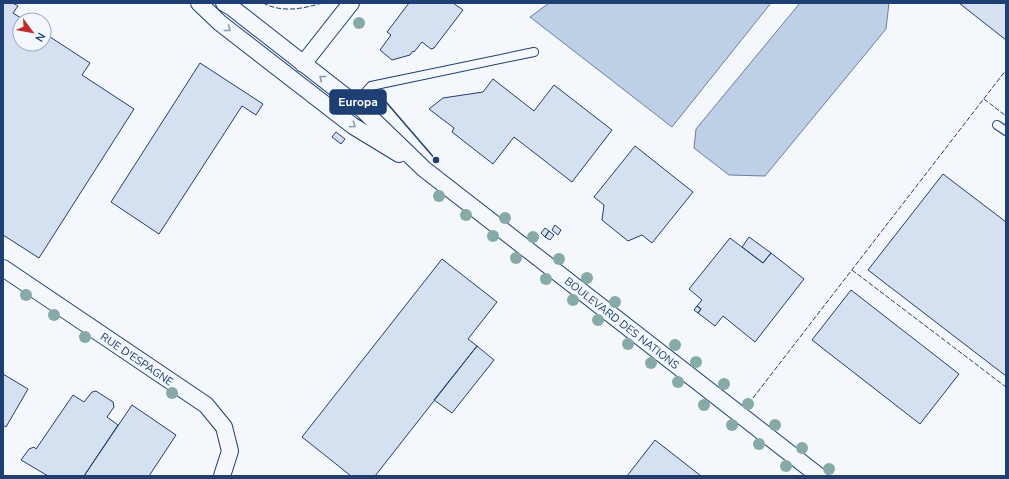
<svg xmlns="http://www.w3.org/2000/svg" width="1009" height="479" viewBox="0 0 1009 479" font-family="'Nunito Sans',sans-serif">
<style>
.water{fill:#bed0e5;stroke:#687fa3}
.building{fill:#d5e0f0;stroke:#1d3f73}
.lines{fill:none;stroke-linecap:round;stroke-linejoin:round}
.service-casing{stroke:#1d3f73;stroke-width:10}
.minor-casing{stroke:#1d3f73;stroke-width:18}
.service{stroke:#f4f7fb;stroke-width:8}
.minor{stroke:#f4f7fb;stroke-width:16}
.fence{stroke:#1d3f73;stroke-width:1;stroke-dasharray:5 2;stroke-linecap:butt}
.tree{fill:#86aba6}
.oneway{stroke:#889bb7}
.labels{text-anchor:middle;stroke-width:3;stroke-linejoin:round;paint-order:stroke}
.street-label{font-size:11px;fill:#1d3f73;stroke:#f4f7fb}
.leader{fill:none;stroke:#1d3f73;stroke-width:1.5}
.callout-dot{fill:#1d3f73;stroke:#f4f7fb;stroke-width:1.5}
.callout{fill:#1d3f73;stroke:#1d3f73;stroke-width:1.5}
.callout-label{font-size:12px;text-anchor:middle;font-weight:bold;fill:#fff}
</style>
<rect width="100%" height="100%" fill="#f4f7fb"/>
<!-- water -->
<path class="water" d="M 549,3 L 771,3 L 672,127 L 530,17 Z
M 800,3 L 889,3 L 886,29 L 765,176 L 729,175 L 694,148 L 696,129 Z"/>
<!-- building -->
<path class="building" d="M 3,3 L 13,3 L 18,6 L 13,13 L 24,20 L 20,20 L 20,44 L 44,44 L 44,33 L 90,63 L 82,75 L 134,109 L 39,258 L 3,235 Z
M 409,3 L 453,3 L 463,10 L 434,48 L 431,49 L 422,42 L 414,52 L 413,51 L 410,55 L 392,60 L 380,50 L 391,35 L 387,32 Z
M 959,3 L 1006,3 L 1006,40 Z
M 200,63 L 263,104 L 256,115 L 242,106 L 159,234 L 111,202 Z
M 493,79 L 534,111 L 554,85 L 612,130 L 572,182 L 514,137 L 493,164 L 452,132 L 454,128 L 429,109 L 443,98 L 483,92 Z
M 336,132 L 345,139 L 341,144 L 332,137 Z
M 635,146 L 693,192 L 652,243 L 642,235 L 628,241 L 602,220 L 604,205 L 594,197 Z
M 943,174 L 1006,222 L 1006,376 L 868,270 Z
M 555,225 L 561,230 L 558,235 L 552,230 Z
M 545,228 L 549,231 L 545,237 L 541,233 Z
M 549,231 L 554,235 L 550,240 L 545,237 Z
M 749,237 L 771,253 L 763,263 L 742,247 Z
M 730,238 L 763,263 L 771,253 L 804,279 L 755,342 L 723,316 L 715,326 L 698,313 L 701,309 L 697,306 L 702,300 L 689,289 Z
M 442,259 L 497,302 L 468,339 L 477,346 L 375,476 L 351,476 L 302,437 Z
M 851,290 L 959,374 L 920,424 L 812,340 Z
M 697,306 L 701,309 L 698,313 L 694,310 Z
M 477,346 L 494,360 L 452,413 L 434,400 Z
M 3,374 L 28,389 L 6,427 L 3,425 Z
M 96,391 L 113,402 L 114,407 L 107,417 L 118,425 L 84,476 L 48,476 L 21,460 L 29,449 L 34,447 L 36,449 L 73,395 L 84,402 L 92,392 Z
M 132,405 L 176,435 L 149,476 L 84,476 Z
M 655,440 L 701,476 L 627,476 Z"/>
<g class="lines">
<!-- service casing -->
<g class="service-casing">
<path id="service" d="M 355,104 L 371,86 L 534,52
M 997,125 L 1006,131"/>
</g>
<!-- minor casing -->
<g class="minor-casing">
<path id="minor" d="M 199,3 L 220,23 L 353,126 L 399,154
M 224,3 L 231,7 L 363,110 L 424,169 L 819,476
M 303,64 L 351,3
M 3,268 L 206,405 L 224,427 L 230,451 L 222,476"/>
</g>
<!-- service -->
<use href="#service" class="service"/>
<!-- minor -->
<use href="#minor" class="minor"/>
<!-- fence -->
<path class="fence" d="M 263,3 C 282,13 302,9 322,3
M 984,99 L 1006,116
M 852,270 L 1006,387
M 753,398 L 1006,70"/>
</g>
<!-- trees -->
<g class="tree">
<circle cx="359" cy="23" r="6"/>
<circle cx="439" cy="196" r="6"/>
<circle cx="466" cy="215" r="6"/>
<circle cx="505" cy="218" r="6"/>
<circle cx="493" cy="236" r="6"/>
<circle cx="533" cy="237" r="6"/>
<circle cx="516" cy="258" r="6"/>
<circle cx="559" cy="259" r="6"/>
<circle cx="587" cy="278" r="6"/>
<circle cx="546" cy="279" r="6"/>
<circle cx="26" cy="295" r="6"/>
<circle cx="573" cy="300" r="6"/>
<circle cx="615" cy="302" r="6"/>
<circle cx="54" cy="315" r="6"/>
<circle cx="598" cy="320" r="6"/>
<circle cx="85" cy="337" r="6"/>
<circle cx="628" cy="344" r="6"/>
<circle cx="675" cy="345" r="6"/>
<circle cx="696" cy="362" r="6"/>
<circle cx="651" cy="363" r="6"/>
<circle cx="678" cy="382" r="6"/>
<circle cx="724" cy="384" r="6"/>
<circle cx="172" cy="393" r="6"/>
<circle cx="748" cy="404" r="6"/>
<circle cx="704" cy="405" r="6"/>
<circle cx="732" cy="425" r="6"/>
<circle cx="775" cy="425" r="6"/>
<circle cx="759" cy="444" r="6"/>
<circle cx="802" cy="448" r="6"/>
<circle cx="786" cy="466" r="6"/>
<circle cx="829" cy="469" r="6"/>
</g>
<!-- one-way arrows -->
<defs><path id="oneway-chevron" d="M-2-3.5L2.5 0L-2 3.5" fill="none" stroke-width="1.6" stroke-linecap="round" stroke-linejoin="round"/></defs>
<g class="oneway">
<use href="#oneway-chevron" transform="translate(228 29) rotate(38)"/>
<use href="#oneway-chevron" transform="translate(322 78) rotate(-142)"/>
<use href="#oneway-chevron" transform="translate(353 125) rotate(34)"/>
</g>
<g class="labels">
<!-- street labels -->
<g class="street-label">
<text transform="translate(622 323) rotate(38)" y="4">BOULEVARD DES NATIONS</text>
<text transform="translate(137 359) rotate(34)" y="4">RUE D'ESPAGNE</text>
</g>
</g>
<!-- callouts -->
<path class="leader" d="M436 160L386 102"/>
<circle class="callout-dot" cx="436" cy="160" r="4"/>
<rect class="callout" x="330" y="90" width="56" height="24" rx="4"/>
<g class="callout-label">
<text x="358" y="106">Europa</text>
</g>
<!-- border -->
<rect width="1009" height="479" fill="none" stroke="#1d3f73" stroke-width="8"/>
<!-- north arrow -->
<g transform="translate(32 32) rotate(122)"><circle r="19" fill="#f4f7fb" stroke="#9eadc5"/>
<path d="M0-3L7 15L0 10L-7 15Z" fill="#c62828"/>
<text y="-6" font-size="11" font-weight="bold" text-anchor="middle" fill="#1d3f73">N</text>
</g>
</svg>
